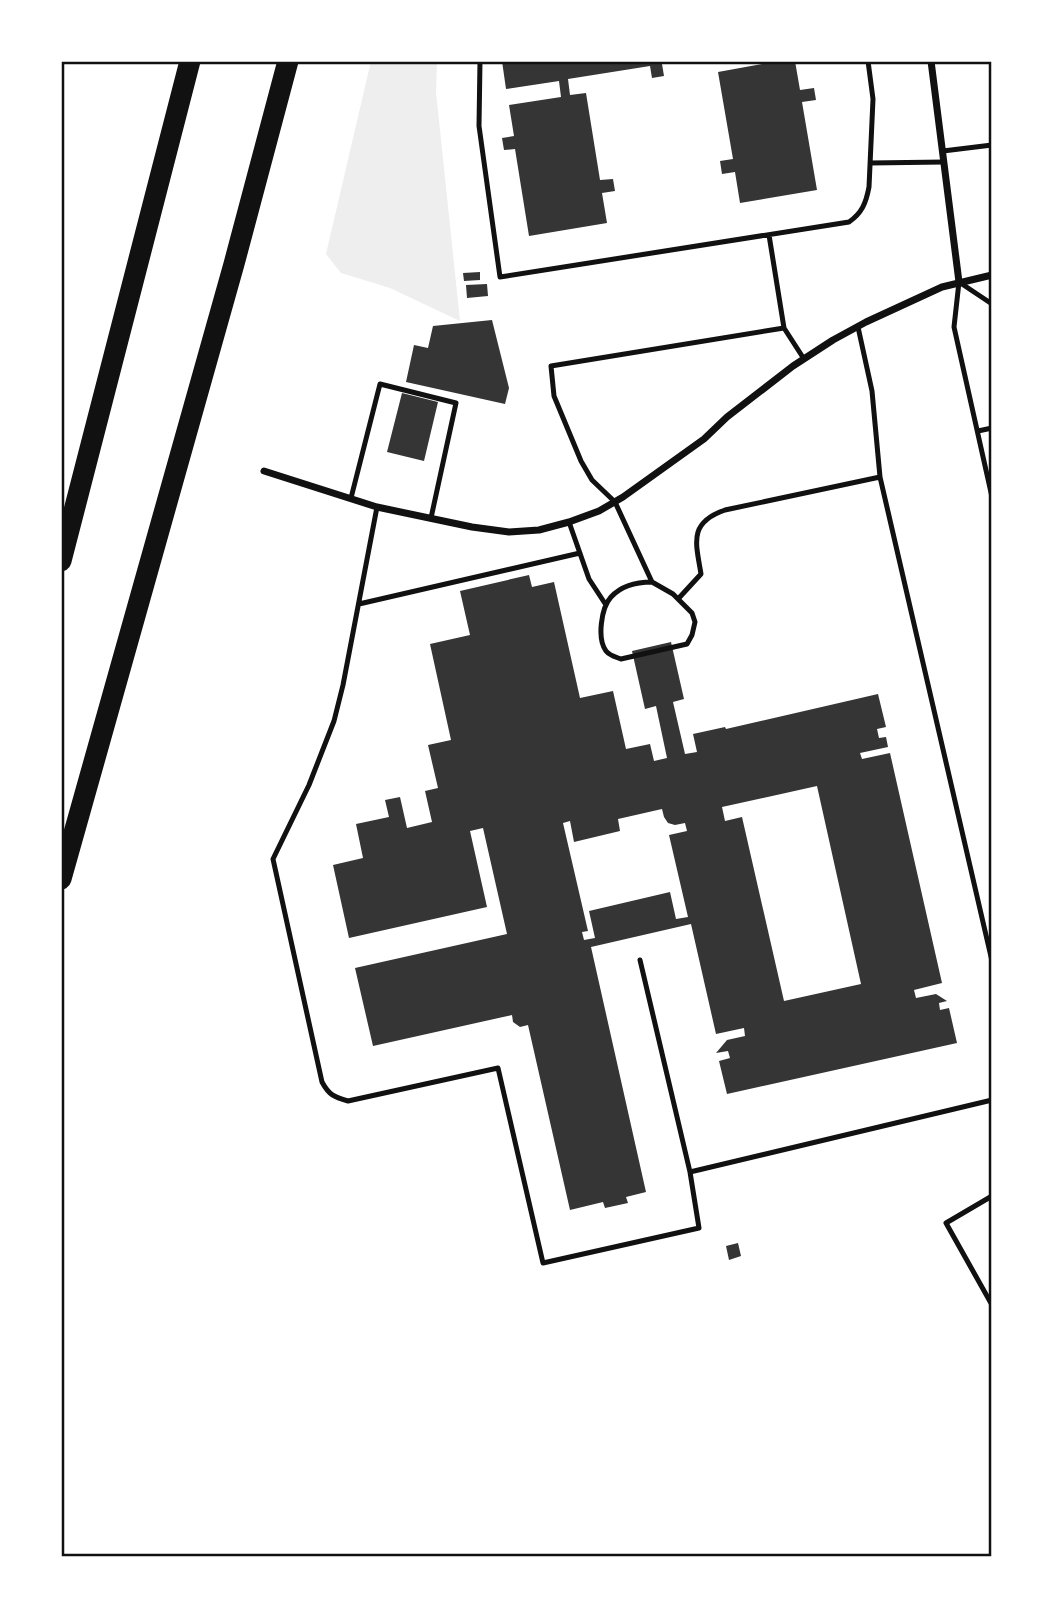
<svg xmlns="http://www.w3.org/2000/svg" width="1053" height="1618" viewBox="0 0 1053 1618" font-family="'Sofia Sans Condensed',sans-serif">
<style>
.green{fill:#eee}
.building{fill:#353535;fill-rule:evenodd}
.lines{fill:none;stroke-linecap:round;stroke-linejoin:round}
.service{stroke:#111;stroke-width:5}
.minor{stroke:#111;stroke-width:7}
.motorway{stroke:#111;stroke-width:21}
.neatline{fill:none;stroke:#111;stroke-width:2.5}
</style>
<rect width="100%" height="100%" fill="#fff"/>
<!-- green -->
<path class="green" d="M 371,61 L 437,61 L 436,92 L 460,321 L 390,288 L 341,273 L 326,254 Z"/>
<!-- building -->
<path class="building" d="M 502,61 L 668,61 L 668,63 L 662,64 L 664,76 L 652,78 L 650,66 L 568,79 L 570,95 L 586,93 L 600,180 L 613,179 L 615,191 L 602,193 L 607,223 L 529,236 L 515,149 L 504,150 L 502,138 L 514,136 L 509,105 L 561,97 L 559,81 L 506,89 Z
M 761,61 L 767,61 L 767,64 L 795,61 L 800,90 L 814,88 L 816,100 L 802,102 L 817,190 L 740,203 L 735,172 L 722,174 L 720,161 L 733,159 L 718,72 L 762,64 Z
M 480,272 L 480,280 L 464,281 L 463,273 Z
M 487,284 L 488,296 L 467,298 L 466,285 Z
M 492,320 L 509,388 L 505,404 L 406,382 L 414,345 L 428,348 L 433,326 Z
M 402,393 L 438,402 L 424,461 L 387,452 Z
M 529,575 L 532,587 L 554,582 L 580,698 L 613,691 L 626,749 L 650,744 L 654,761 L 667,758 L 656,706 L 645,709 L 632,651 L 671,642 L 684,699 L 673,702 L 685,754 L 697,752 L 693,734 L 725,727 L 726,729 L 878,694 L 886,727 L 877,729 L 879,738 L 886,737 L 888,747 L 860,753 L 862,759 L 890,753 L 942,983 L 914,990 L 916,998 L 936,994 L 947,1001 L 939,1003 L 940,1010 L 949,1008 L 957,1043 L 727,1094 L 719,1061 L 730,1058 L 728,1051 L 716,1053 L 727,1040 L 745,1036 L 744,1028 L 716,1034 L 691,924 L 591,947 L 646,1192 L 626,1197 L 628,1203 L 605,1208 L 603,1202 L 570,1210 L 528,1025 L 520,1027 L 513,1022 L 512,1015 L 373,1046 L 355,968 L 507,934 L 483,828 L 470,831 L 487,907 L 349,938 L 333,865 L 363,858 L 356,824 L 389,817 L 385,800 L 400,797 L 407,828 L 432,822 L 425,791 L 438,788 L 428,745 L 451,740 L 430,644 L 470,635 L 460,591 ZM 817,786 L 861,984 L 784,1001 L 742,817 L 725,821 L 722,807 ZM 662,809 L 664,817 L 668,823 L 675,825 L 685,823 L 687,831 L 669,835 L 688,917 L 676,919 L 670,892 L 589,911 L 595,938 L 584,940 L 582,932 L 588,931 L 563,823 L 570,821 L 574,842 L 620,831 L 618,819 Z
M 738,1243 L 741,1256 L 729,1260 L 726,1246 Z"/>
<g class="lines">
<!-- service -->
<path class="service" d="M 480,61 L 479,126 L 500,277 L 849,222 C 862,213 866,203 869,187 L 873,99 L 868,61
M 943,151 L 992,145
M 870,163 L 944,162
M 769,235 L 784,328 L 804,359
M 992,304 L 959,282 L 954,327 L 992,497
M 858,327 L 872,391 L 880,477
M 978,431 L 992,428
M 351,498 L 380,384 L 456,403 L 431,518
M 377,507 L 343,685 L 334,721 L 309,785 L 273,859 L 322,1082 C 329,1095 334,1097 348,1101 L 498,1068 L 543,1263 L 699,1228 L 690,1172
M 569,522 L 589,579 L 606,605
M 652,582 C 636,582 622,585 611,597 C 601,608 597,639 606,651 C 610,656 616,657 621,659 L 687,644 L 692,635 L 695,622 L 692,613 L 673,594 L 652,582 L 615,502 L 592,480 L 581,461 L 554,396 L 551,366 L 784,328
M 678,599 L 701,574 C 696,543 688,523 725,510 L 880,477 L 992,961
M 359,604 L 580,553
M 640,960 L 690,1172 L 992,1100
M 992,1196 L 946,1223 L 992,1305"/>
<!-- minor -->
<path class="minor" d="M 931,61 L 959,282
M 264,471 L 377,507 L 472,527 L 509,532 L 539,530 L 569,522 L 599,511 L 623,497 L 704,439 L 727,417 L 793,366 L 833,340 L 866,322 L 942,287 L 992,275"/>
<!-- motorway -->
<path class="motorway" d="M 61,561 L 190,61
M 61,879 L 234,264 L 288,61"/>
</g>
<!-- border -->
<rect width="1053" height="1618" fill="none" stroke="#ffffff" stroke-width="126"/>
<rect x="63" y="63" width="927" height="1492" class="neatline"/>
</svg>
